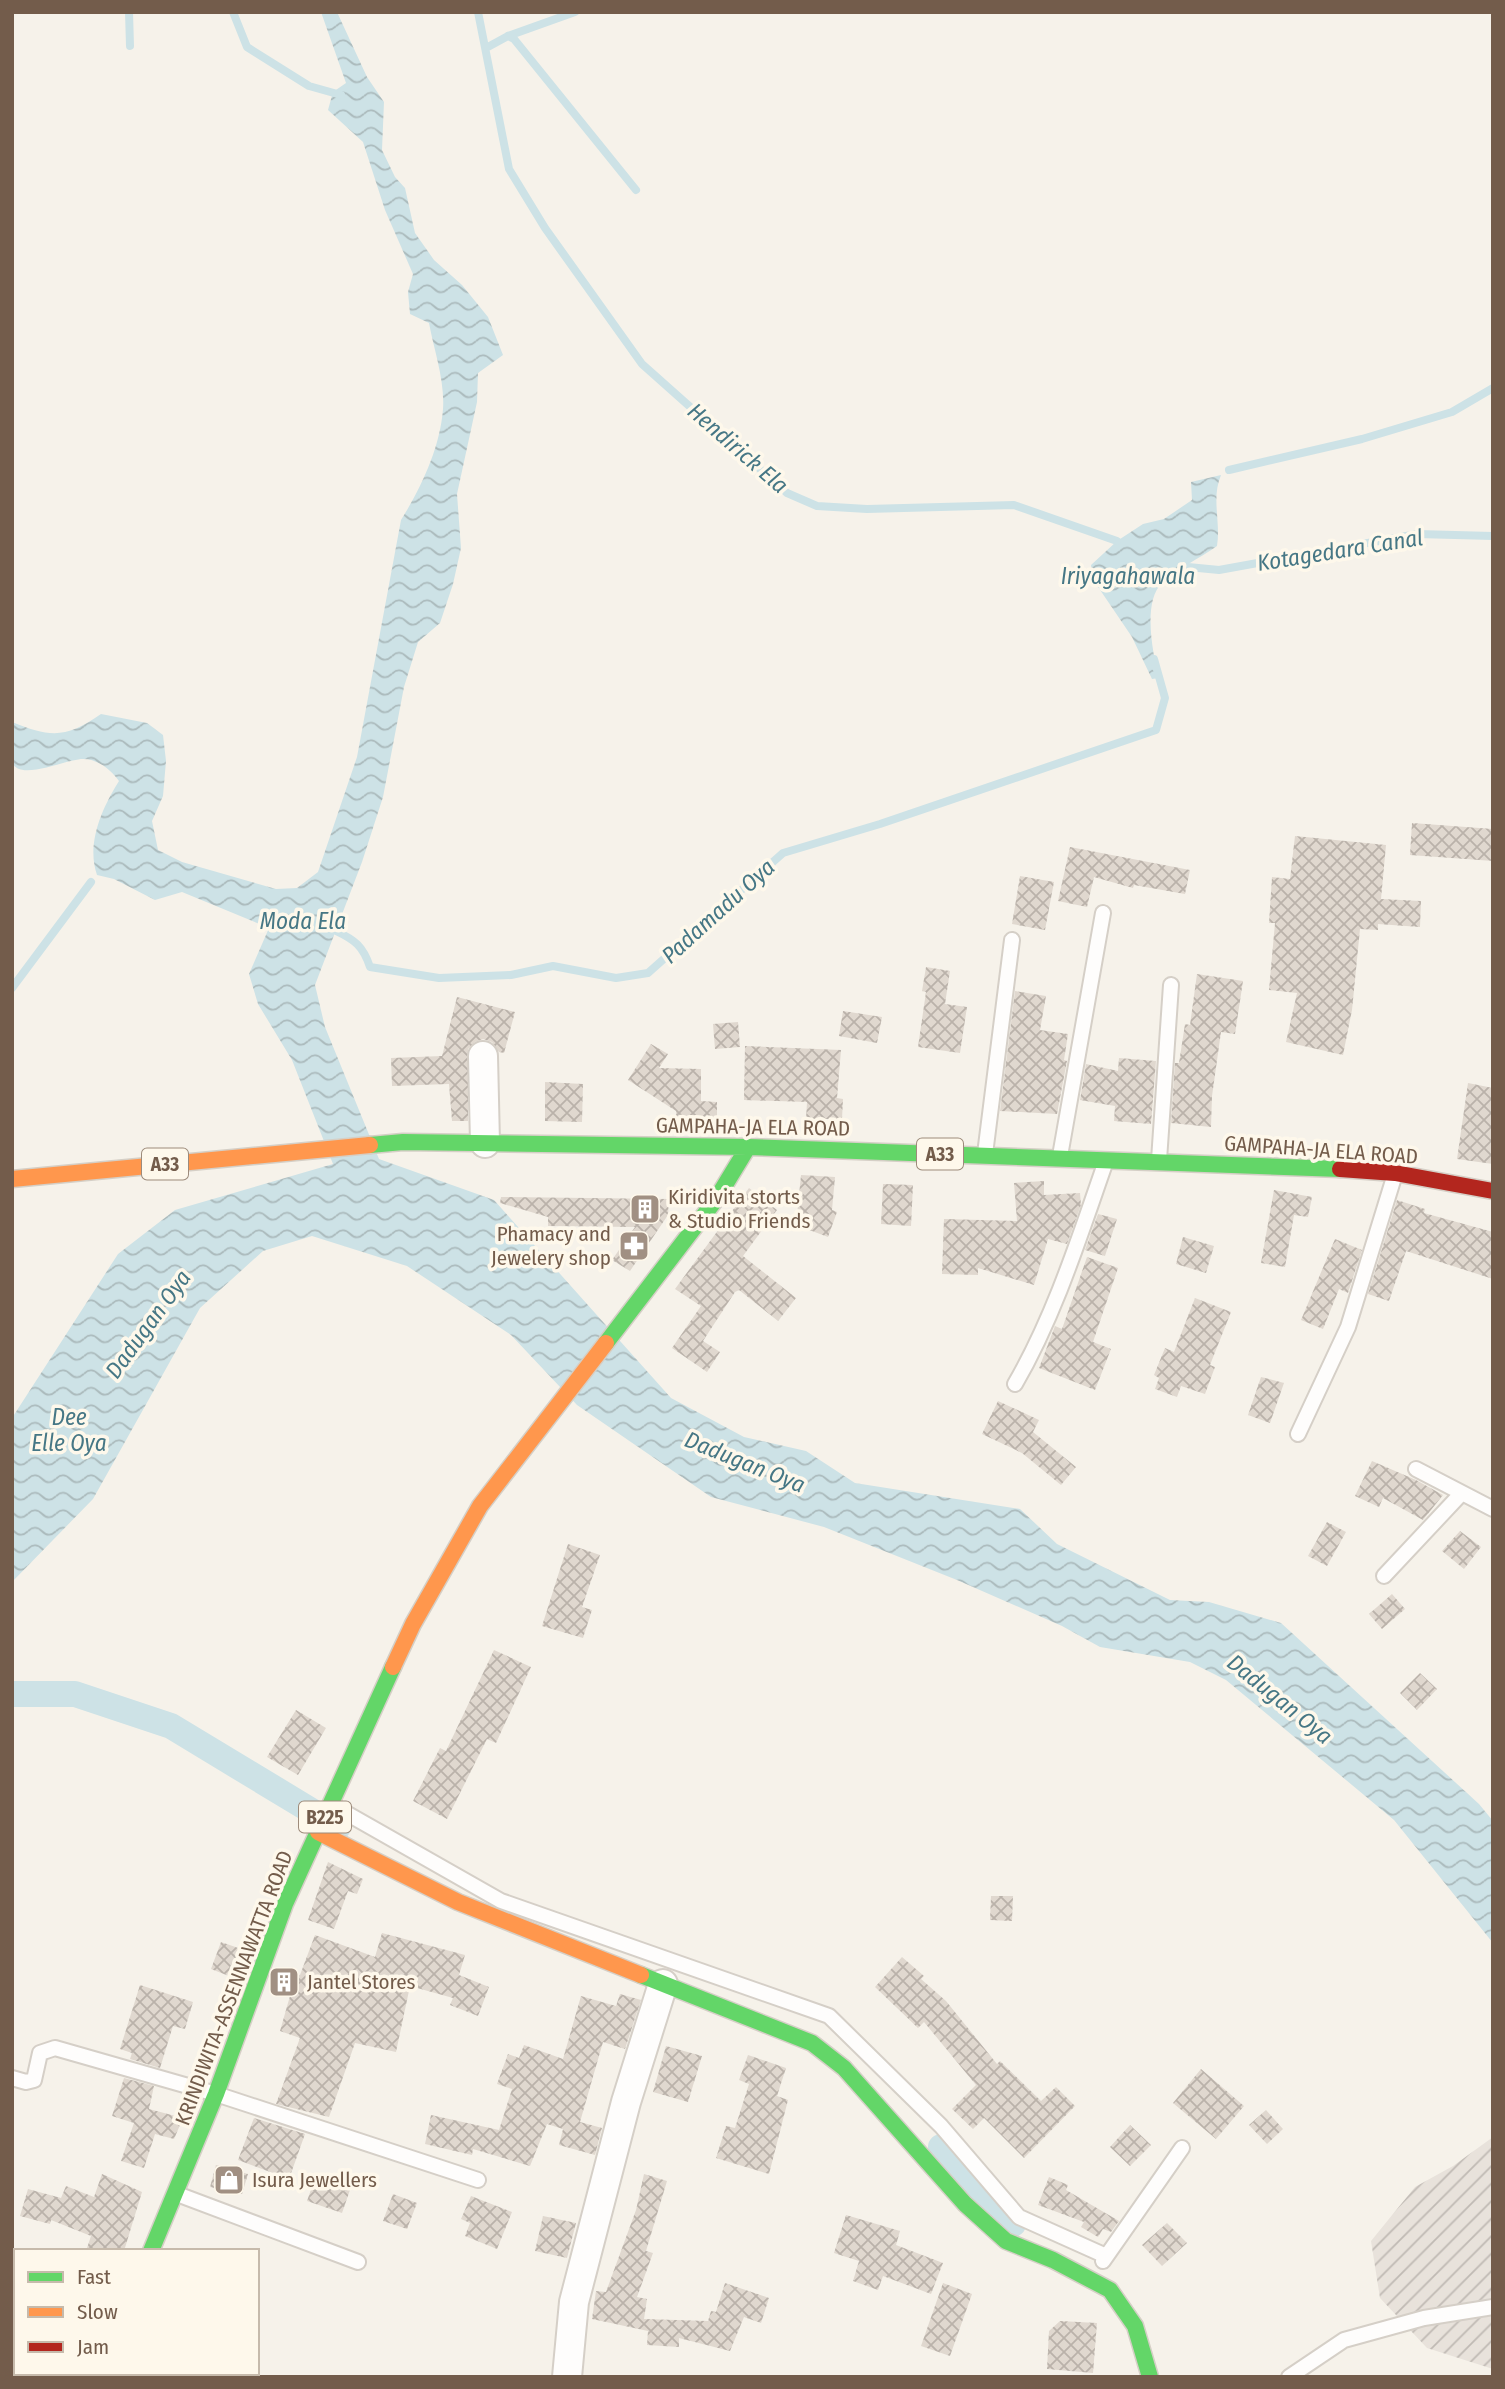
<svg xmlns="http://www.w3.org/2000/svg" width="1505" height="2389" viewBox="0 0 1505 2389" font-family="'Fira Sans Condensed',sans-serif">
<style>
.industrial{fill:url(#industrial-furrows)}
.water{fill:url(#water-waves)}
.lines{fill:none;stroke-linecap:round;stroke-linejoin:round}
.stream{stroke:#cde2e6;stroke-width:8}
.canal{stroke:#cde2e6;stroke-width:26}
.building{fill:url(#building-cross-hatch)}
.lane-casing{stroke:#d5cfc7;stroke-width:18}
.street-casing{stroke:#d5cfc7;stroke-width:32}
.fast-casing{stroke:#d5cfc6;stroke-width:19}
.slow-casing{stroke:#d5cfc6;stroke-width:19}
.jam-casing{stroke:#d5cfc6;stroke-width:19}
.lane{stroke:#fefdfc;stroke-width:14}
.street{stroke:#fefdfc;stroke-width:28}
.fast{stroke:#63d668;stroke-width:16}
.slow{stroke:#ff974d;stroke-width:16}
.jam{stroke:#b3261e;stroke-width:16}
.labels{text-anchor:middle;stroke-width:7;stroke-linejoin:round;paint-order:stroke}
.shield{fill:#fef8eb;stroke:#9d8b7b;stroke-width:2}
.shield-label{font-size:19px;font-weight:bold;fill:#735c4b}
.street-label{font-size:21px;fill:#735c4b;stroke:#fef8eb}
.poi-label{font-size:21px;fill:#735c4b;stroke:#fef8eb;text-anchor:start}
.water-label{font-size:23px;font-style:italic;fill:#467785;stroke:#fef8eb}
</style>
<defs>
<pattern id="industrial-furrows" width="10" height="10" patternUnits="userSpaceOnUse" patternTransform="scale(1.75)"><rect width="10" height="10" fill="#e8e2db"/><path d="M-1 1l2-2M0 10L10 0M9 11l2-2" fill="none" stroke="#c0bab4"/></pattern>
<pattern id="water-waves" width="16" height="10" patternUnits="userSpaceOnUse" patternTransform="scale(1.75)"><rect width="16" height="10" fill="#cde2e6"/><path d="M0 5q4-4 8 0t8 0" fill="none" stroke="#abbabc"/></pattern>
<pattern id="building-cross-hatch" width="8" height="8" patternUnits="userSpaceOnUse" patternTransform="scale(1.75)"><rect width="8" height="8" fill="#e0d8cf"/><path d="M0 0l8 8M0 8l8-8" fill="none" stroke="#bab2aa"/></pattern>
</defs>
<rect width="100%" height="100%" fill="#f6f2ea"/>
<!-- industrial -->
<path class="industrial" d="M 1493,2137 L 1493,2369 L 1427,2348 L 1380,2298 L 1371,2241 L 1415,2187 L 1453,2166 Z"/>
<!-- water -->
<path class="water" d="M 321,12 L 337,12 L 367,77 L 384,102 L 382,150 L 395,177 L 405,188 L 415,233 L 434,260 L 462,285 L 488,317 L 503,355 L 478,373 L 477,402 L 457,494 L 461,548 L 453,584 L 440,623 L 418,642 L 404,687 L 383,797 L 362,862 L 315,985 L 325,1027 L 379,1159 L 494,1200 L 671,1398 L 744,1437 L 806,1451 L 855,1483 L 1020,1509 L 1057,1544 L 1170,1600 L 1209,1602 L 1281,1623 L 1479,1804 L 1493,1821 L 1493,1943 L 1394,1820 L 1226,1680 L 1190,1662 L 1100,1647 L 1062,1626 L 957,1580 L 824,1527 L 711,1497 L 577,1405 L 511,1335 L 407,1266 L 312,1236 L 263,1251 L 200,1308 L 93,1499 L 12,1582 L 12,1418 L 118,1254 L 175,1210 L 333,1164 L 292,1060 L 258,1004 L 249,974 L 269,928 L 182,892 L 155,900 L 114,879 L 97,875 C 86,844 102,808 119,781 C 111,770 98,759 83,759 C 66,759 17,783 12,761 C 10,749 12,734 12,722 C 51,738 67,738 101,714 L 147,723 L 163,735 L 166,761 L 163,796 L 152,821 L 158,850 L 182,862 L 276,889 L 297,888 L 318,872 L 357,757 L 401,520 C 421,488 440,448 443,409 C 445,381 434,350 429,323 L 410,314 L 408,292 L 413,274 L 385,210 L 363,142 L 328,110 L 333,92 L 346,83 Z
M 1221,475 C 1211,499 1221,521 1217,546 C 1200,558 1177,569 1162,583 C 1142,602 1153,655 1159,678 L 1152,679 L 1132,637 L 1092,578 L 1091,565 L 1117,541 L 1143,524 L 1164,519 L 1192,500 L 1191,482 Z"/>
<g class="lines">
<!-- stream -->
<path class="stream" d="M 129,12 L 130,46
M 233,12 L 247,47 L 309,86 L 341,95
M 478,12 L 509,169 L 545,228 L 642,364 L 787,493 L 817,506 L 867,509 L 1014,505 L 1117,541
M 508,36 L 514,39 L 636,190
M 486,48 L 508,36 L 575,12
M 1229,470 L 1362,439 L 1452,412 L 1493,388
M 1188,567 L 1219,570 L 1417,534 L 1493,536
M 336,931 C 355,940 363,946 370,967 L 439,978 L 511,975 L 553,966 L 616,978 L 648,973 L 783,853 L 880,824 L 1156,730 L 1165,698 L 1154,659
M 12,988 L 91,882"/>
<!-- canal -->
<path class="canal" d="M 12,1694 L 75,1694 L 171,1726 L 338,1827
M 941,2147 L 1013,2224"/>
</g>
<!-- building -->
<path class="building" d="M 1412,823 L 1493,829 L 1493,861 L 1410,855 Z
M 1295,836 L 1386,845 L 1381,899 L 1421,901 L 1420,927 L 1378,924 L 1378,930 L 1360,929 L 1352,1010 L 1343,1055 L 1286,1042 L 1297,993 L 1269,990 L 1275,923 L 1269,923 L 1272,877 L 1290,879 Z
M 1070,847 L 1190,870 L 1185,894 L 1134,885 L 1133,888 L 1094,877 L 1087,907 L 1058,901 Z
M 1020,876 L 1054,882 L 1045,930 L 1012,924 Z
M 926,967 L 950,971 L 945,1004 L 967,1007 L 960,1053 L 918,1047 L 926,992 L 922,991 Z
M 1197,974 L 1243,981 L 1235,1034 L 1221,1032 L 1212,1096 L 1211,1127 L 1171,1123 L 1175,1063 L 1179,1063 L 1185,1024 L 1190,1025 Z
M 1015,991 L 1046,996 L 1040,1030 L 1068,1034 L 1064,1060 L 1067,1061 L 1057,1114 L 1000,1111 Z
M 457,997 L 515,1012 L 504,1053 L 499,1052 L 492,1042 L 483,1039 L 475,1042 L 468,1049 L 468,1121 L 452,1121 L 449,1084 L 392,1086 L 391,1058 L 442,1056 Z
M 843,1011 L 882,1017 L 877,1043 L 839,1036 Z
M 738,1022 L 740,1047 L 715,1049 L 713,1024 Z
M 651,1044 L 668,1054 L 659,1068 L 701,1069 L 701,1101 L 717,1102 L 717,1125 L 676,1124 L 676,1111 L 628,1080 Z
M 745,1046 L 841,1050 L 837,1098 L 843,1099 L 842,1119 L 806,1119 L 807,1102 L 744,1100 Z
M 1119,1058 L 1156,1061 L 1151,1124 L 1114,1121 L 1115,1106 L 1080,1100 L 1086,1064 L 1118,1071 Z
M 545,1082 L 583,1084 L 582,1122 L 545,1121 Z
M 1468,1083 L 1493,1088 L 1493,1164 L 1457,1159 Z
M 801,1175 L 835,1177 L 832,1210 L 837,1212 L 828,1237 L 796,1225 Z
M 1044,1181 L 1044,1195 L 1080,1193 L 1081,1205 L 1067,1244 L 1048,1239 L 1034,1285 L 978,1268 L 978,1275 L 942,1274 L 944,1219 L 1017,1221 L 1014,1183 Z
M 883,1184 L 913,1185 L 911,1226 L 881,1224 Z
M 749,1188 L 777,1210 L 743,1256 L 796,1298 L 778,1321 L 739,1290 L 735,1292 L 703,1341 L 720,1352 L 707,1372 L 672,1348 L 701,1306 L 675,1289 Z
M 1274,1190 L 1312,1197 L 1308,1217 L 1294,1215 L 1285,1267 L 1261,1263 Z
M 501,1197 L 669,1199 L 668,1215 L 630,1271 L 612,1260 L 635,1227 L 548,1226 L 548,1217 L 500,1203 Z
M 1397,1200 L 1425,1209 L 1424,1213 L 1493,1232 L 1493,1279 L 1406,1251 L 1389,1301 L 1368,1294 Z
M 1098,1214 L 1117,1219 L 1105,1256 L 1085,1250 Z
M 1183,1237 L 1214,1246 L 1206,1273 L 1176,1264 Z
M 1335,1239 L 1362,1250 L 1348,1293 L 1339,1289 L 1323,1329 L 1301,1320 Z
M 1087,1257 L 1118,1268 L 1093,1342 L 1111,1349 L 1095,1390 L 1039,1368 L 1055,1326 L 1062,1329 Z
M 1195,1298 L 1231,1312 L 1210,1365 L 1215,1367 L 1205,1394 L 1181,1386 L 1177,1397 L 1155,1389 L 1159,1378 L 1154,1375 L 1165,1348 L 1174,1352 Z
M 1261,1377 L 1284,1383 L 1270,1423 L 1248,1415 Z
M 998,1401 L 1039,1420 L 1033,1432 L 1076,1467 L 1061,1485 L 1022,1453 L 982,1434 Z
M 1372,1461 L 1416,1480 L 1443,1495 L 1423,1520 L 1383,1498 L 1379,1507 L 1355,1496 Z
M 1327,1522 L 1346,1532 L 1327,1566 L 1308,1556 Z
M 1460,1531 L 1481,1547 L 1464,1569 L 1442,1551 Z
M 568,1544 L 600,1555 L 582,1607 L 592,1610 L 583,1638 L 542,1626 Z
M 1392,1594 L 1405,1609 L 1382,1629 L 1369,1614 Z
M 494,1650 L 531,1667 L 496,1743 L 487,1739 L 447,1819 L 413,1801 L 440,1748 L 446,1751 Z
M 1420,1673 L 1437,1689 L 1417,1710 L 1400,1693 Z
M 296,1710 L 326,1728 L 298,1775 L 267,1757 Z
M 328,1862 L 363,1879 L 357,1894 L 348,1891 L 334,1929 L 308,1920 Z
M 991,1896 L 1013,1896 L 1012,1921 L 990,1920 Z
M 382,1933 L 465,1955 L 459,1975 L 489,1987 L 478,2016 L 450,2005 L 453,1998 L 410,1986 L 396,2052 L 355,2043 L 329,2117 L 276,2104 L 300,2038 L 280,2031 L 290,1996 L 276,1992 L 284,1970 L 300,1975 L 315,1935 L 375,1957 Z
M 221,1942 L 244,1950 L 234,1978 L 211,1969 Z
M 902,1957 L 924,1976 L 921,1979 L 946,2001 L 997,2064 L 1000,2061 L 1041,2101 L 1056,2087 L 1075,2106 L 1024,2158 L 984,2118 L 973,2129 L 952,2109 L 976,2085 L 924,2022 L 918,2028 L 875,1987 Z
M 140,1985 L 193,2002 L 185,2029 L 173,2026 L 160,2068 L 130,2059 L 132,2053 L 120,2049 Z
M 620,1994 L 641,2000 L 625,2049 L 603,2042 L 580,2122 L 602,2128 L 595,2155 L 559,2145 L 563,2129 L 547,2124 L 530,2166 L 473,2149 L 472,2155 L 425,2144 L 431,2115 L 499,2130 L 512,2089 L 497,2084 L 508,2054 L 519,2058 L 524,2045 L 563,2059 L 581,1996 L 616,2006 Z
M 666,2046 L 702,2056 L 688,2102 L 653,2092 Z
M 748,2055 L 786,2068 L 777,2096 L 788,2100 L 769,2174 L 716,2158 L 726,2126 L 735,2128 L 749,2084 L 739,2080 Z
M 1201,2069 L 1244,2106 L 1216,2139 L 1173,2103 Z
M 124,2078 L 154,2086 L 149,2109 L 183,2118 L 174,2139 L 155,2134 L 144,2168 L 121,2161 L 134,2123 L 112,2116 Z
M 1266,2110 L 1283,2129 L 1267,2144 L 1249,2125 Z
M 254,2118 L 305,2134 L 289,2179 L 238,2160 Z
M 1130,2125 L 1151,2145 L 1130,2166 L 1110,2147 Z
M 216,2165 L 248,2174 L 242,2194 L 210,2187 Z
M 102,2174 L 142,2192 L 124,2251 L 86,2251 L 91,2236 L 51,2220 L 50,2224 L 20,2216 L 28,2189 L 61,2198 L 66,2186 L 94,2197 Z
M 644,2174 L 667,2181 L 646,2251 L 653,2253 L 637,2297 L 647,2299 L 644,2319 L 708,2321 L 711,2311 L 716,2312 L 725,2283 L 769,2298 L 761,2323 L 744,2317 L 730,2351 L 679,2338 L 679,2347 L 647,2345 L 648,2331 L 592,2319 L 596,2291 L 606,2292 L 636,2210 Z
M 1049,2177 L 1068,2185 L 1066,2190 L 1119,2221 L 1111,2232 L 1103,2229 L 1098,2237 L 1081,2227 L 1084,2222 L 1038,2205 Z
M 315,2178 L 350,2190 L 342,2213 L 307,2201 Z
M 393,2194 L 417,2203 L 407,2229 L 383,2221 Z
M 471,2196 L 512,2212 L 497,2249 L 465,2236 L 470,2223 L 461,2219 Z
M 846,2215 L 900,2231 L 896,2245 L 943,2263 L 931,2294 L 883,2276 L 878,2290 L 853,2281 L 859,2261 L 834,2253 Z
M 543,2216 L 576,2223 L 567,2258 L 535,2251 Z
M 1167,2223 L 1187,2243 L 1162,2266 L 1142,2245 Z
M 943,2283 L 972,2294 L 950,2356 L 921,2346 Z
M 1060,2321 L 1097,2323 L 1093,2373 L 1047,2369 L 1049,2331 Z"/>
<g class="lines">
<!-- lane casing -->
<g class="lane-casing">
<path id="lane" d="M 985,1154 L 1012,940
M 1060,1156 L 1103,913
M 1159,1160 L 1171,985
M 1015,1384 C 1055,1315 1080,1235 1106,1161
M 1298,1434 L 1348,1327 L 1395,1174
M 1416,1469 L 1493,1509
M 1384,1576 L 1460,1495
M 332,1805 L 501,1901 L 829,2016 L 941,2126 L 1019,2217 L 1106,2256
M 12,2078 L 26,2082 L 34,2080 L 40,2053 L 55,2048 L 216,2094 L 478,2180
M 177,2194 L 358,2262
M 1103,2261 L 1182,2148
M 12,2342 L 16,2343
M 219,2373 L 222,2374
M 1289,2377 L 1344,2340 L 1424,2318 L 1493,2307"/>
</g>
<!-- street casing -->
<g class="street-casing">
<path id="street" d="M 483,1056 L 485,1143
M 567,2377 L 574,2302 L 626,2102 L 663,1984"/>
</g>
<!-- fast casing -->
<g class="fast-casing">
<path id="fast" d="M 370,1145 L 403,1142 L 748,1147 L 1340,1169
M 606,1343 L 717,1198 L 748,1147
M 641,1975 L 812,2043 L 844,2068 L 965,2204 L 1006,2241 L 1053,2260 L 1110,2290 L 1135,2326 L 1150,2377
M 151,2251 L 216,2094 L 285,1904 L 393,1667"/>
</g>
<!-- slow casing -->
<g class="slow-casing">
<path id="slow" d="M 12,1179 L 370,1145
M 393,1667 L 413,1624 L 480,1506 L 606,1343
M 318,1832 L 458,1902 L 641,1975
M 72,2377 L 74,2373"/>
</g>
<!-- jam casing -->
<g class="jam-casing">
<path id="jam" d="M 1340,1169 L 1395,1173 L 1493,1191"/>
</g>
<!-- lane -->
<use href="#lane" class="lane"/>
<!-- street -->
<use href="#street" class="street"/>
<!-- fast -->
<use href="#fast" class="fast"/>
<!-- slow -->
<use href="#slow" class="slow"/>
<!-- jam -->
<use href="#jam" class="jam"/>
</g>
<!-- icons -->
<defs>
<g id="building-square" transform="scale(1.575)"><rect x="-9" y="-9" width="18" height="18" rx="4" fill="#a19083" stroke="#fef8eb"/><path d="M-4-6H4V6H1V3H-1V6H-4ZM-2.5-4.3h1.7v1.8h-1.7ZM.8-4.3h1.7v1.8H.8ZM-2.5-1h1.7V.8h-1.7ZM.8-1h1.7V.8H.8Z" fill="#fff"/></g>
<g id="pharmacy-square" transform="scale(1.575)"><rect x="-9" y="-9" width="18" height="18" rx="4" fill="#a19083" stroke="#fef8eb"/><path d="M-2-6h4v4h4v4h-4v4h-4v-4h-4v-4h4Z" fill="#fff"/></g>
<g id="shop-square" transform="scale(1.575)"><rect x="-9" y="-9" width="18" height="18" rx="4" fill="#a19083" stroke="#fef8eb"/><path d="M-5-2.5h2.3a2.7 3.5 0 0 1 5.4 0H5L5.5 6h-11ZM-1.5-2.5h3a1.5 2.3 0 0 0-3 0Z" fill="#fff"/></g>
</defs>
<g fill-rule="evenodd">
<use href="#building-square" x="645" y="1209"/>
<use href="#pharmacy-square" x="634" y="1246"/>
<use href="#building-square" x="284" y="1982"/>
<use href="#shop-square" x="229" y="2180"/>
</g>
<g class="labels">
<!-- shield labels -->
<g class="shield">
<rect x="917" y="1138.5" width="46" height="31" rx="5"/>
<rect x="142" y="1148.5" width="46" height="31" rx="5"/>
<rect x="299" y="1801.5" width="52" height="31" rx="5"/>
</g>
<g class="shield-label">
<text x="940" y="1161">A33</text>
<text x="165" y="1171">A33</text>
<text x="325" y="1824">B225</text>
</g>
<!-- street labels -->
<g class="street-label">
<text transform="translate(753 1127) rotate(1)" y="7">GAMPAHA-JA ELA ROAD</text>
<text transform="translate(1321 1150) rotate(4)" y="7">GAMPAHA-JA ELA ROAD</text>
<text transform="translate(234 1988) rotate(-69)" y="7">KRINDIWITA-ASSENNAWATTA ROAD</text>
</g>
<!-- poi labels -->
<g class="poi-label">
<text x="668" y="1204">Kiridivita storts<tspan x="668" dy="24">&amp; Studio Friends</tspan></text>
<text x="611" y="1241" text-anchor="end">Phamacy and<tspan x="611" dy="24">Jewelery shop</tspan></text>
<text x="307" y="1989">Jantel Stores</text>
<text x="252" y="2187">Isura Jewellers</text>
</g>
<!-- water labels -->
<g class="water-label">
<text transform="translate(738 448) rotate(41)" y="8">Hendirick Ela</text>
<text transform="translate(1340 550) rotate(-9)" y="8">Kotagedara Canal</text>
<text x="1128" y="584">Iriyagahawala</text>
<text transform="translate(718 911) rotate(-42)" y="8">Padamadu Oya</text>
<text x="303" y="929">Moda Ela</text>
<text transform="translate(148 1324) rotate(-54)" y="8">Dadugan Oya</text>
<text x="69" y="1425">Dee<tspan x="69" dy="26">Elle Oya</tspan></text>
<text transform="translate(745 1462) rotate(22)" y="8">Dadugan Oya</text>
<text transform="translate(1280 1699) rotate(39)" y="8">Dadugan Oya</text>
</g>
</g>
<!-- border -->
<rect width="1505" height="2389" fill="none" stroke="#735c4b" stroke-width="28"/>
<!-- legend -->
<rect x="14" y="2249" width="245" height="126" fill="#fef8eb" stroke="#c6baab" stroke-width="2"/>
<rect x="28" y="2272" width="35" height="10" fill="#63d668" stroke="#c6baab" stroke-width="2"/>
<text x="77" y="2284" font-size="21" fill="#735c4b">Fast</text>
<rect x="28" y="2307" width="35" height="10" fill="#ff974d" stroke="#c6baab" stroke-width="2"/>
<text x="77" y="2319" font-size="21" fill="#735c4b">Slow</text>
<rect x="28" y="2342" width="35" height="10" fill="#b3261e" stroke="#c6baab" stroke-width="2"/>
<text x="77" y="2354" font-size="21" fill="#735c4b">Jam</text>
</svg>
